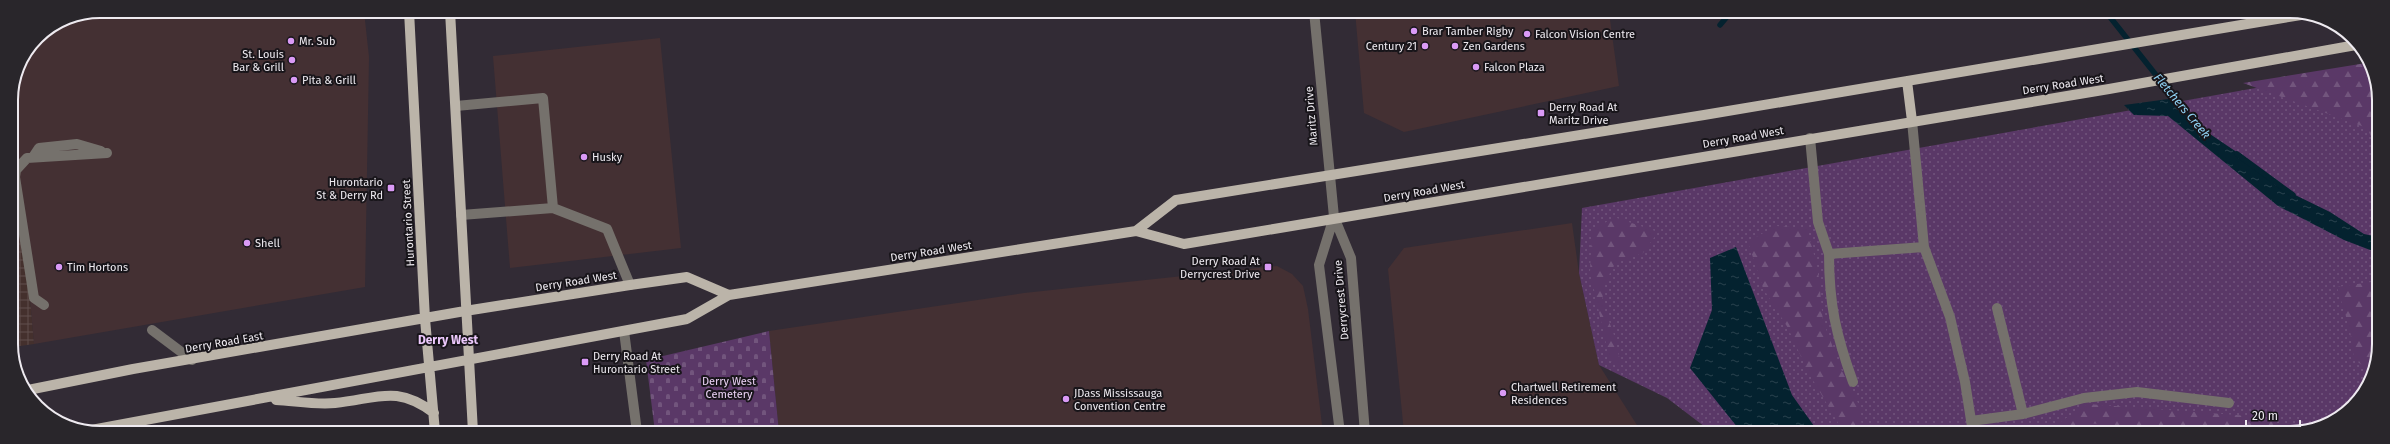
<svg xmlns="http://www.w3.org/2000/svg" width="2390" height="444" viewBox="0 0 2390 444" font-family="'Fira Sans',sans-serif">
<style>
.commercial{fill:#443033}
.industrial{fill:url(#industrial-grid)}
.grass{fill:url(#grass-dots)}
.forest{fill:url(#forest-firs)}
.cemetery{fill:url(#cemetery-stones)}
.water{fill:url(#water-ripples)}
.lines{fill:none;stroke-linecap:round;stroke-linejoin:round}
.stream{stroke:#04222f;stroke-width:5.5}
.minor{stroke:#75716c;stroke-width:10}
.major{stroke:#bbb4a9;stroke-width:10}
.poi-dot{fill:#da9af6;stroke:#18151a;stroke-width:1.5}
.labels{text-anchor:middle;stroke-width:4;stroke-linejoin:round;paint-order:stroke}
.poi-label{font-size:11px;fill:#eeeaf0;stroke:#18151a;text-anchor:start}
.street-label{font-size:11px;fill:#eeeaf0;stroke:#18151a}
.park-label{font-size:11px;fill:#ebd2f5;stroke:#18151a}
.water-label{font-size:12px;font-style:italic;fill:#91d3f5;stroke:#18151a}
.neighbourhood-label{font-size:12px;font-weight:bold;fill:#edc9fd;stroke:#18151a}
.rim{fill:none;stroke:#eeeaf0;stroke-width:2}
</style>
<defs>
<pattern id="industrial-grid" width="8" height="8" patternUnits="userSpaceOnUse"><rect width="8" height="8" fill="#44302d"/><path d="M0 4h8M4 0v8" fill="none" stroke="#5f4e4c"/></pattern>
<pattern id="grass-dots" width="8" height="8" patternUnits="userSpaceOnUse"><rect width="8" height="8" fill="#5a3867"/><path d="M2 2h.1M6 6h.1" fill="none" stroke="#72557d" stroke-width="1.8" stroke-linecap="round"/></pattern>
<pattern id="forest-firs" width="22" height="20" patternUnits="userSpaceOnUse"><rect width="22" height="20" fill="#5a3867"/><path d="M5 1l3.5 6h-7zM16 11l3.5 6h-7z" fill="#72557d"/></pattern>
<pattern id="cemetery-stones" width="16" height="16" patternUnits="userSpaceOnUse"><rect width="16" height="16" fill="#5a3867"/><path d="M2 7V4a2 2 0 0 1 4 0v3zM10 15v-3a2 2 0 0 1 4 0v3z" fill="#72557d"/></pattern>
<pattern id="water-ripples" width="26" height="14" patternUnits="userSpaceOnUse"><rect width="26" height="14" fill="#04222f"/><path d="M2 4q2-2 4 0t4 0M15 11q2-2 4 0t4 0" fill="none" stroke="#29424d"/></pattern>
</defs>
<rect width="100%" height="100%" fill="#322b35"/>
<!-- commercial -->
<path class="commercial" d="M 100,11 L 364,11 L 369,57 L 365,287 L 34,344 L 12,94 L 18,65 L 37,37 L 66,18 Z
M 1355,11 L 1609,12 L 1619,86 L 1404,132 L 1364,113 Z
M 660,38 L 681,248 L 510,268 L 493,56 Z
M 1572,223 L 1579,273 L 1599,365 L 1642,433 L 1404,433 L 1388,269 L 1404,248 Z
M 1277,266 L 1292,274 L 1303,286 L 1308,309 L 1323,433 L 779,432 L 769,331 L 1024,293 Z"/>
<!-- industrial -->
<path class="industrial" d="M 12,94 L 34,344 L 13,347 L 11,99 Z"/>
<!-- grass -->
<path class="grass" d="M 2351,71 L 2377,101 L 2378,356 L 2367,388 L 2349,411 L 2296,433 L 1713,433 L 1667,398 L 1599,365 L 1579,273 L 1582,208 Z"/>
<!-- forest -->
<path class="forest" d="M 2366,63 L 2377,82 L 2377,149 L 2367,128 L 2243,83 Z
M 1614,217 L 1658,232 L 1643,253 L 1619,262 L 1613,267 L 1604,285 L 1602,302 L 1615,338 L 1621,365 L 1610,361 L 1590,272 L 1592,231 Z
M 1775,226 L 1807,228 L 1818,270 L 1823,321 L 1841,369 L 1858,403 L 1863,433 L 1844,433 L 1807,370 L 1788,328 L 1763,288 L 1748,242 Z
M 2378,281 L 2378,356 L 2372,373 L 2354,359 L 2350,330 L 2337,287 Z
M 2087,404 L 2263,417 L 2295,433 L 2103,433 L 2103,424 L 2080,423 L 2071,433 L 2044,433 Z"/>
<!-- cemetery -->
<path class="cemetery" d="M 769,331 L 779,432 L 655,432 L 646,360 Z"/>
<!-- water -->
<path class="water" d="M 2176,98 L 2207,132 L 2244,157 L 2275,185 L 2330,212 L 2364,234 L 2378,237 L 2378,253 L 2344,240 L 2278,206 L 2168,116 L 2134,115 L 2124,105 Z
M 1736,247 L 1792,395 L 1819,433 L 1742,433 L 1690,368 L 1712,310 L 1710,258 Z"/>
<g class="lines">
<!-- stream -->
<path class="stream" d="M 2106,12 L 2179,104
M 1720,25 L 1731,12
M 2237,154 L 2293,195"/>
<!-- minor -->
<path class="minor" d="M 1314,11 L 1334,217 L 1351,258 L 1365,433
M 456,106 L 543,98 L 553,208 L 607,229 L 630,285
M 1810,138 L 1818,222 L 1829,254
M 33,157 L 39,148 L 77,144 L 101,151
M 461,215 L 553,208
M 1334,217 L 1319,265 L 1340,433
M 1924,247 L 1950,317 L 1965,382 L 1973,433
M 44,305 L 34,298 L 15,177 L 16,170 L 27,158 L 107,153
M 1997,308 L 2023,414
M 152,330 L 192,360
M 624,331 L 637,432
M 1853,382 C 1836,335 1829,304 1829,254 L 1924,247 L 1912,121
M 1971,421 L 2023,414 L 2084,398 L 2137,392 L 2229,403"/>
<!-- major -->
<path class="major" d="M 409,11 L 425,319 L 435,432
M 450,11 L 473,432
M 1907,81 L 1912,121
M 1136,231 L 1176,200 L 1704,115 L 2307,14
M 28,390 L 133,369 L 465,311 L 630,285 L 687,277 L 729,295
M 276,400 C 295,401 316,405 335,403 C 377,399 396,384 434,413
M 86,431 L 687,319 L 729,295 L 1136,231 L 1184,244 L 2109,89 L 2356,45"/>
</g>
<!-- markers -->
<g class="poi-dot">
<circle cx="1414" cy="31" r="4"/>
<circle cx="1527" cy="34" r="4"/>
<circle cx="291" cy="41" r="4"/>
<circle cx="1425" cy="46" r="4"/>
<circle cx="1455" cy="46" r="4"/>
<circle cx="292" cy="60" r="4"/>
<circle cx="1476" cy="67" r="4"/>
<circle cx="294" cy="80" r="4"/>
<rect x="1537" y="109" width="8" height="8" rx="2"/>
<circle cx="584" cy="157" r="4"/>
<rect x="387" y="184" width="8" height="8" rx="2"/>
<circle cx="247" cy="243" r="4"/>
<circle cx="59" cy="267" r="4"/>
<rect x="1264" y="263" width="8" height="8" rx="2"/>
<rect x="581" y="358" width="8" height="8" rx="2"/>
<circle cx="1503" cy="393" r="4"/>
<circle cx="1066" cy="399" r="4"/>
</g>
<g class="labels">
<!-- poi labels -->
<g class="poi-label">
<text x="1422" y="35">Brar Tamber Rigby</text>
<text x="1535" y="38">Falcon Vision Centre</text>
<text x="299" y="45">Mr. Sub</text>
<text x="1417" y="50" text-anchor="end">Century 21</text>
<text x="1463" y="50">Zen Gardens</text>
<text x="284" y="58" text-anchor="end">St. Louis<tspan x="284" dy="13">Bar &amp; Grill</tspan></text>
<text x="1484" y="71">Falcon Plaza</text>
<text x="302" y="84">Pita &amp; Grill</text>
<text x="1549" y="111">Derry Road At<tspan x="1549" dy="13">Maritz Drive</tspan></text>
<text x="592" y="161">Husky</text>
<text x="383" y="186" text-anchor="end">Hurontario<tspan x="383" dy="13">St &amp; Derry Rd</tspan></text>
<text x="255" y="247">Shell</text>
<text x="1260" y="265" text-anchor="end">Derry Road At<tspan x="1260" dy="13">Derrycrest Drive</tspan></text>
<text x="67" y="271">Tim Hortons</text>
<text x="593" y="360">Derry Road At<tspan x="593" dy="13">Hurontario Street</tspan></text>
<text x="1511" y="391">Chartwell Retirement<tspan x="1511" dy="13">Residences</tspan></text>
<text x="1074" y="397">JDass Mississauga<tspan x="1074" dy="13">Convention Centre</tspan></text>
</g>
<!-- street labels -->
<g class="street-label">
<text transform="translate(2063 84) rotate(-9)" y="4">Derry Road West</text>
<text transform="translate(1311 116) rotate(-95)" y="4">Maritz Drive</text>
<text transform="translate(1743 137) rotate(-10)" y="4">Derry Road West</text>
<text transform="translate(1424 191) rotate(-10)" y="4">Derry Road West</text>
<text transform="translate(408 223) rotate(-93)" y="4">Hurontario Street</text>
<text transform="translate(931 251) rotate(-9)" y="4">Derry Road West</text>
<text transform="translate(576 281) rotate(-9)" y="4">Derry Road West</text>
<text transform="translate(1341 300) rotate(-95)" y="4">Derrycrest Drive</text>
<text transform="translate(224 342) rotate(-10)" y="4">Derry Road East</text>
</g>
<!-- park labels -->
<g class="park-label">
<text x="729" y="385">Derry West<tspan x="729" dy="13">Cemetery</tspan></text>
</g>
<!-- water labels -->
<g class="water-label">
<text transform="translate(2182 106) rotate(50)" y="4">Fletchers Creek</text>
</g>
<!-- neighbourhood labels -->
<g class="neighbourhood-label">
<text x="448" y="344">Derry West</text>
</g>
</g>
<!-- crop -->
<path d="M0 0H2390V444H0ZM100 18H2290A82 82 0 0 1 2372 100V344A82 82 0 0 1 2290 426H100A82 82 0 0 1 18 344V100A82 82 0 0 1 100 18Z" fill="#29262b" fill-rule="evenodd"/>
<path class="rim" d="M100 18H2290A82 82 0 0 1 2372 100V344A82 82 0 0 1 2290 426H100A82 82 0 0 1 18 344V100A82 82 0 0 1 100 18Z"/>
<!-- scale -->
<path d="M2246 420v6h54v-6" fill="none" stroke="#eeeaf0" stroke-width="2"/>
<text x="2252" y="420" font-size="12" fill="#eeeaf0" stroke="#18151a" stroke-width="3" paint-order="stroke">20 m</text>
</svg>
